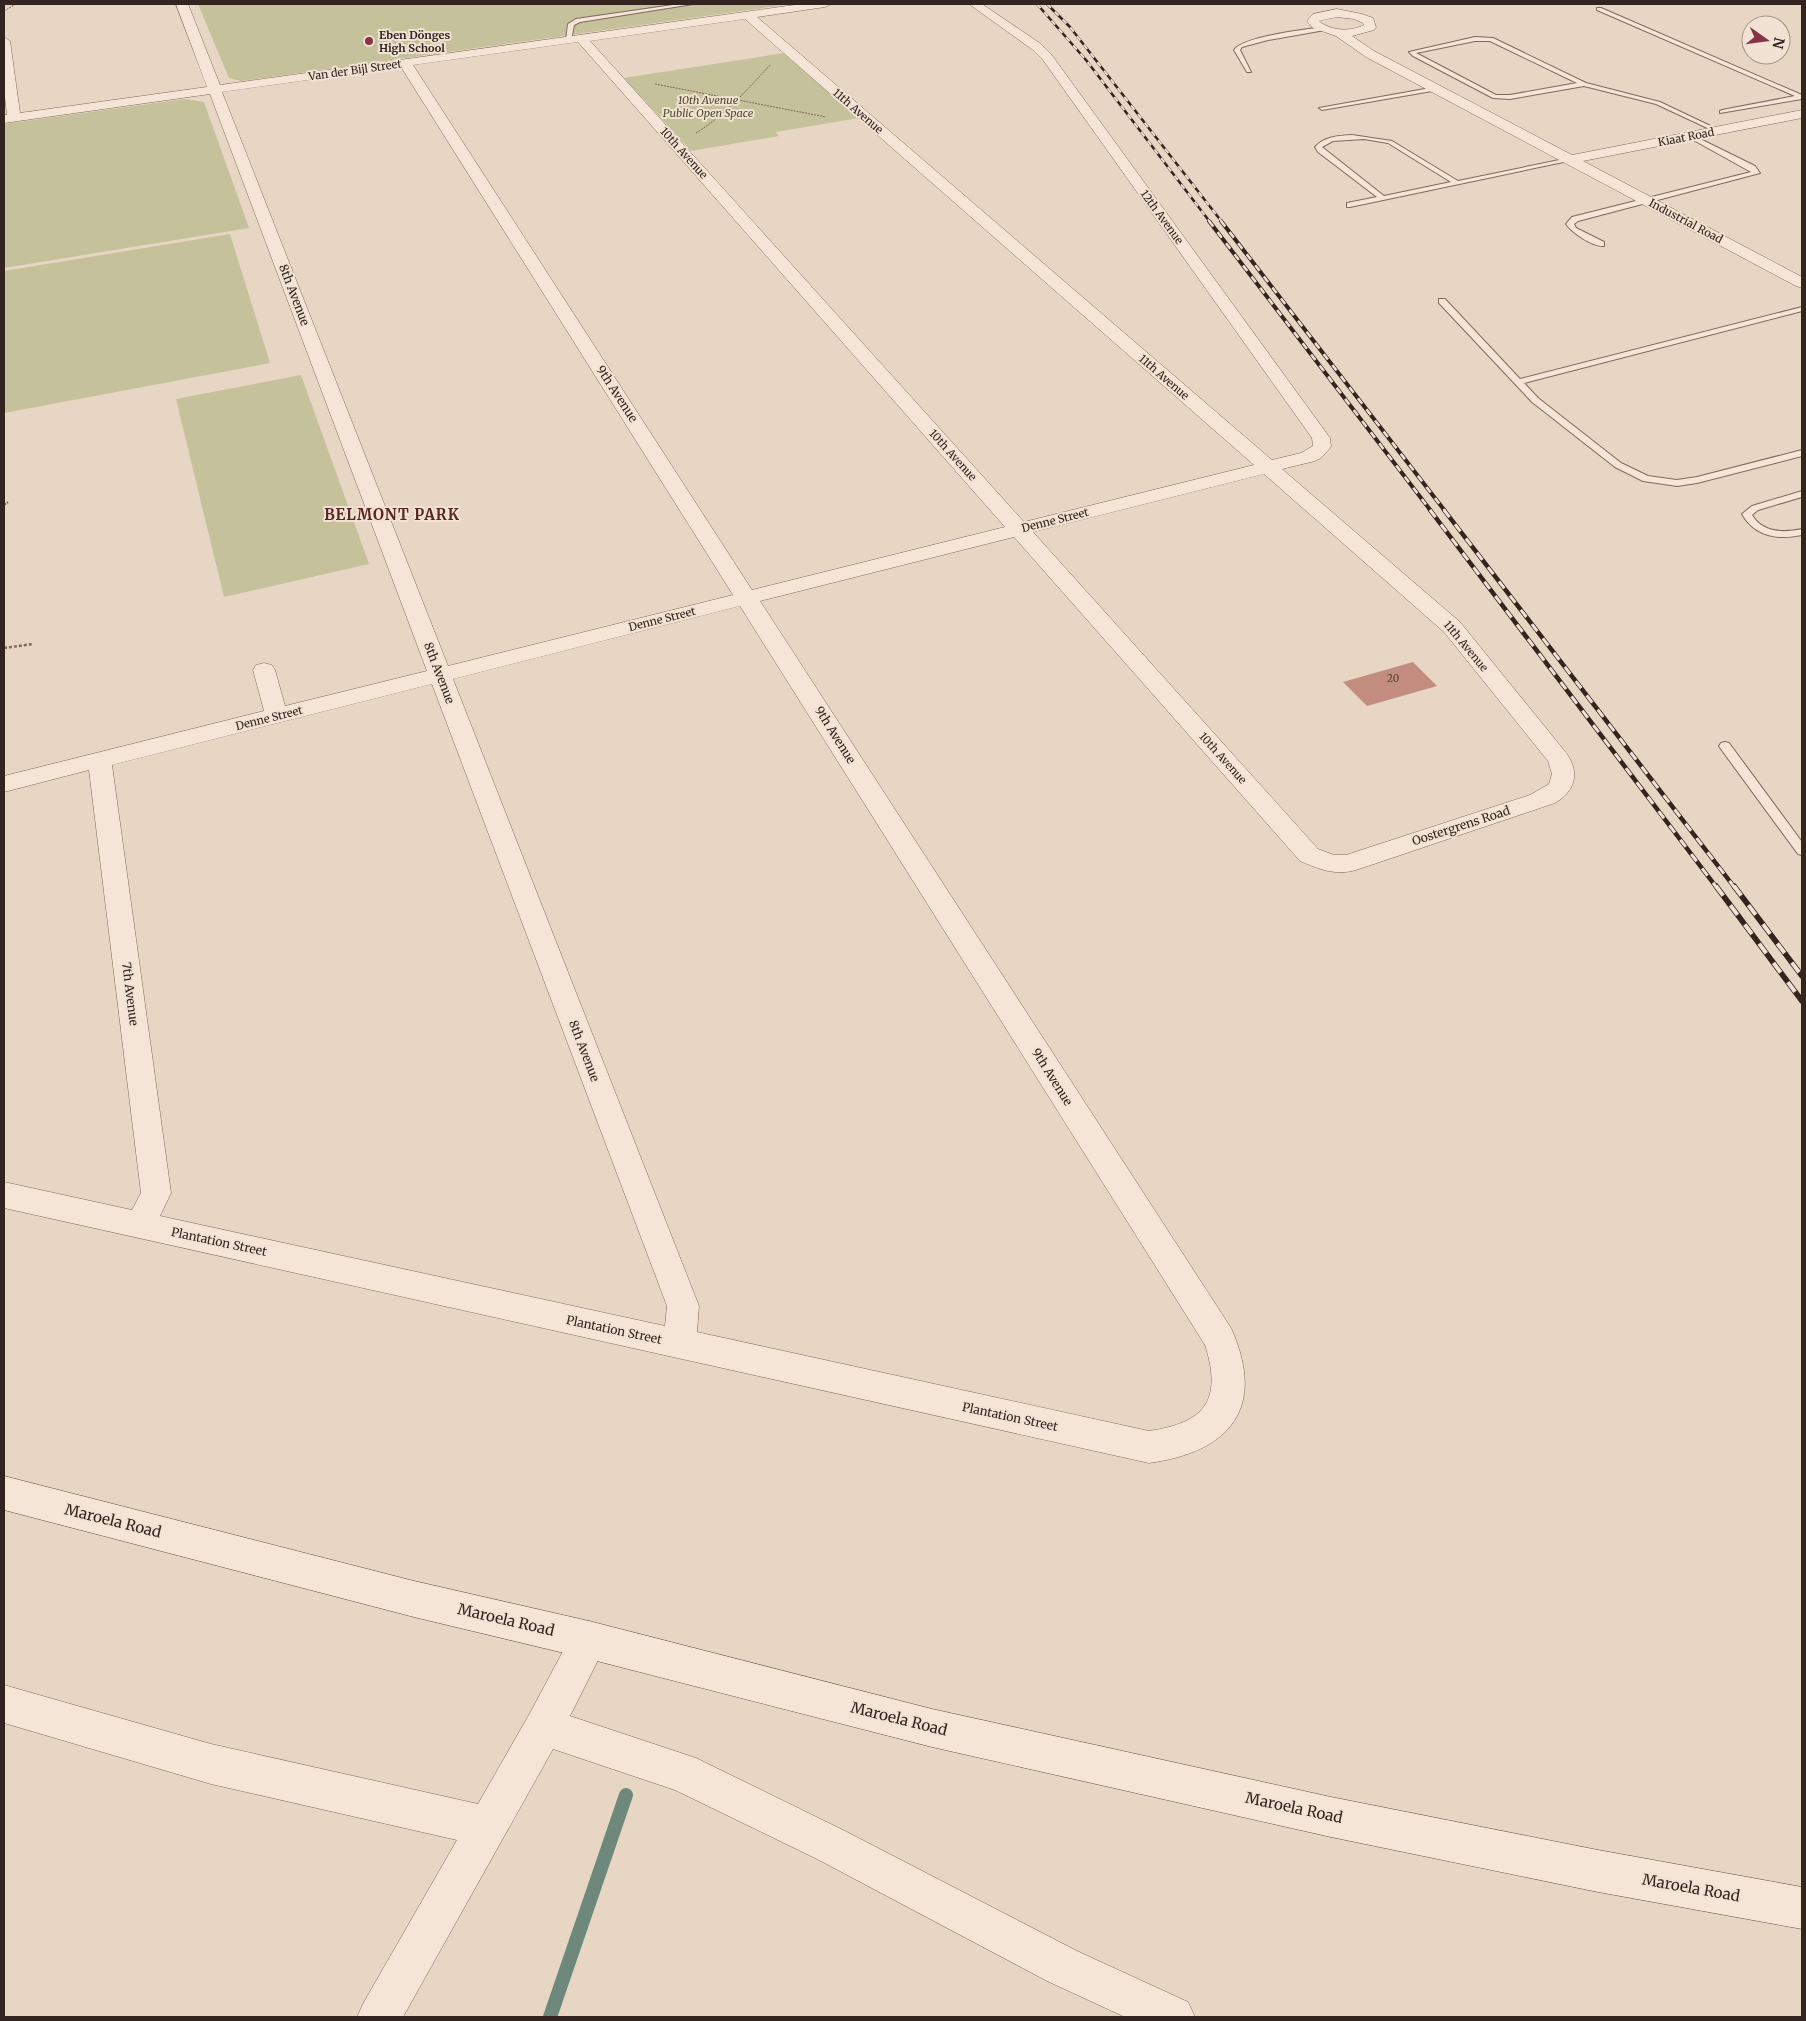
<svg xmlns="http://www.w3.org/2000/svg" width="1806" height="2021" viewBox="0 0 1806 2021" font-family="Merriweather,serif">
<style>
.green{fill:#c5c19a}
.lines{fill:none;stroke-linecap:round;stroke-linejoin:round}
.stream{stroke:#6e897c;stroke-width:14}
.building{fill:#c28d7f}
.lane-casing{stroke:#81685d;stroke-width:2}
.street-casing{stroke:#81685d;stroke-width:1}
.secondary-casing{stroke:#634a40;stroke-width:1}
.path-far2{stroke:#81685d;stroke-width:1;stroke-dasharray:2 1;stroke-linecap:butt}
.path-far1{stroke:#81685d;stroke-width:2;stroke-dasharray:2.5 1;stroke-linecap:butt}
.path{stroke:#81685d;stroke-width:2.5;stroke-dasharray:3 2;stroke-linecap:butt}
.lane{fill:#f4e5d6;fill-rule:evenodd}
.street{fill:#f4e5d6;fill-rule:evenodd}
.secondary{fill:#f4e5d6;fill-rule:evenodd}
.rail-far3-casing{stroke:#33241f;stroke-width:2.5}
.rail-far2-casing{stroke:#33241f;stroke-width:4}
.rail-far1-casing{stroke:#33241f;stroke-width:4.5}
.rail-casing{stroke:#33241f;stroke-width:5.5}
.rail-far3{stroke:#f1e2d3;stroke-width:2;stroke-dasharray:5.5;stroke-linecap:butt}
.rail-far2{stroke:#f1e2d3;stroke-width:2.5;stroke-dasharray:7;stroke-linecap:butt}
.rail-far1{stroke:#f1e2d3;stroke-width:3;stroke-dasharray:9;stroke-linecap:butt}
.rail{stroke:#f1e2d3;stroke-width:4;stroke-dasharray:12;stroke-linecap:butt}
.poi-dot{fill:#883447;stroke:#f1e2d3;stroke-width:2}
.labels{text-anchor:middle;stroke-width:4;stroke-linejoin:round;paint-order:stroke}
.number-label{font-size:10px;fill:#573e37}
.far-poi-label{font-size:11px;font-weight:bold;fill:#33241f;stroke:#f1e2d3;text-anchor:start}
.far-street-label{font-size:11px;fill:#33241f;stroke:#f1e2d3}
.far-park-label{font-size:11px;font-style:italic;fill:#4b4c28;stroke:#f1e2d3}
.street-label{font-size:12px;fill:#33241f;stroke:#f1e2d3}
.far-district-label{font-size:15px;font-weight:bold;letter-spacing:1px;fill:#5a2424;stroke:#f1e2d3}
.near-street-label{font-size:15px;fill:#33241f;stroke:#f1e2d3}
</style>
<rect width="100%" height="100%" fill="#e8d6c4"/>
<!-- green -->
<path class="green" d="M 198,4 L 791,4 L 241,81 L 229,78 Z
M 784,53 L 859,118 L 776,132 L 779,136 L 691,151 L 624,78 Z
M 185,99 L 204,102 L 249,228 L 4,268 L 4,124 Z
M 230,234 L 270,363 L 4,413 L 4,271 Z
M 301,375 L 369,564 L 224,597 L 176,399 Z"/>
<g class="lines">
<!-- stream -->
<path class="stream" d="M 550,2017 L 626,1795"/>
</g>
<!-- building -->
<path class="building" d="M 1413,662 L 1437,686 L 1367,706 L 1343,682 Z"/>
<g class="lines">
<!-- lane casing -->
<g class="lane-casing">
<path id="lane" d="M 680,4 L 693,4 L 580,22 L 574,25 L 571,41 L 566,40 L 568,24 L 576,19 Z
M 1597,8 L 1601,8 L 1802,95 L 1802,99 L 1720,113 L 1720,111 L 1722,110 L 1795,96 L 1597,10 Z
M 1323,27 L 1325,30 L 1268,40 L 1242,47 L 1240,50 L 1251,72 L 1247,72 L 1234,50 C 1244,36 1304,30 1323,27 Z
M 1475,37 L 1493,38 L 1586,83 L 1660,102 L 1721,131 L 1716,132 L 1656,104 L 1584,86 L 1510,99 L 1493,98 L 1413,56 L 1409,52 ZM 1475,41 L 1490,41 L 1577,83 L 1510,95 L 1496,95 L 1416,53 Z
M 1436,87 L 1438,88 L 1438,90 L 1322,110 L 1319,108 Z
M 1352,135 L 1392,141 L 1458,181 L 1569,158 L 1573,160 L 1350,207 L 1347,207 L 1347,203 L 1377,197 L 1318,152 L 1315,147 C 1325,136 1338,136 1352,135 ZM 1364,139 L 1388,143 L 1451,182 L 1384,196 L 1322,147 L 1333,141 Z
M 1688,135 L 1692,135 L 1755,166 L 1760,173 L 1578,221 L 1574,224 L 1576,228 L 1604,242 L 1604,246 C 1593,247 1572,233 1566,224 L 1572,217 L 1751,172 L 1688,137 Z
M 1439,299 L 1445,299 L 1520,379 L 1802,307 L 1802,311 L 1524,383 L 1538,398 L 1621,463 L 1648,476 L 1677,480 L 1697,477 L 1802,450 L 1802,456 L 1697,483 L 1677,486 L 1643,481 L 1615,467 L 1532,402 L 1439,303 Z
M 1802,491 L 1802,497 L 1758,510 L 1752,515 C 1763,533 1783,533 1802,529 L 1802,535 C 1778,540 1755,537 1742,514 L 1752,506 Z
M 1725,742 L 1729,743 L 1802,842 L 1802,855 L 1798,854 L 1721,749 L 1719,746 L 1721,743 Z"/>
</g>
<!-- street casing -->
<g class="street-casing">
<path id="street" d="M 176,4 L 188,4 L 220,85 L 802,4 L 831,4 L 825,7 L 757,17 L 1272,460 L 1301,453 L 1313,446 L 1312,438 L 1043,60 L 1033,50 L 969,4 L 982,4 L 1041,44 L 1051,54 L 1330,438 L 1331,447 L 1321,458 L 1315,461 L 1282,469 L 1460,622 L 1567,754 C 1580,774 1575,791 1555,803 L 1356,870 C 1335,876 1319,869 1300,861 L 1014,537 L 760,601 L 1231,1328 C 1267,1408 1230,1452 1149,1463 L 4,1208 L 4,1182 L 132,1210 L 141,1193 L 89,770 L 4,792 L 4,776 L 264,711 L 253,670 L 256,665 L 264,663 L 272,665 L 275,670 L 285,706 L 427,671 L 210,94 L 4,123 L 4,115 L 7,115 L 4,89 L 4,37 L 10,41 L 20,113 L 207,87 ZM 745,19 L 1254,465 L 1024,522 L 590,41 ZM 578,42 L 1005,527 L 752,590 L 413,65 ZM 401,67 L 733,595 L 448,666 L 222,92 ZM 1264,474 L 1444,632 L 1548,761 L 1552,774 L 1549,784 L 1530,795 L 1346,855 L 1334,855 L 1318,849 L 1033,532 ZM 740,606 L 1205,1345 C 1223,1401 1204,1423 1149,1431 L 697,1332 L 699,1306 L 453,679 ZM 432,684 L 667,1306 L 665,1326 L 160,1216 L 171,1193 L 112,765 Z
M 1337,9 L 1362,14 L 1373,18 L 1376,27 L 1374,30 L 1352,36 L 1374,51 L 1572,155 L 1802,110 L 1802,118 L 1583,161 L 1802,277 L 1802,288 L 1796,286 L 1366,57 L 1336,36 L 1313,28 L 1307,21 L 1313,14 ZM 1337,17 L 1354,19 L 1363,23 L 1364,25 C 1351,32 1330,31 1319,21 Z
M 589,1621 L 602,1627 L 608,1640 L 570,1716 L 696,1758 L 845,1831 L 1077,1951 L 1188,2002 L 1195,2017 L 1125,2017 L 1047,1981 L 817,1859 L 675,1790 L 553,1749 L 403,2017 L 357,2017 L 364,2002 L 457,1840 L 211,1784 L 4,1723 L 4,1685 L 211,1744 L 478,1804 L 530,1713 L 576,1627 Z"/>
</g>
<!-- secondary casing -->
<g class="secondary-casing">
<path id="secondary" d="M 4,1476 L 414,1581 L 589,1621 L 932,1709 L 1331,1797 L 1598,1850 L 1802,1887 L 1802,1929 L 1598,1892 L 1331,1837 L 932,1747 L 589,1659 L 414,1617 L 4,1510 Z"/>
</g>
<!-- path-far2 -->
<path class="path-far2" d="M 4,11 L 16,4
M 655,84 L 826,117
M 696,133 C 725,115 747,90 770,65"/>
<!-- path-far1 -->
<path class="path-far1" d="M 4,505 L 8,502"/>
<!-- path -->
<path class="path" d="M 4,648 L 33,644"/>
<!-- lane -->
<use href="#lane" class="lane"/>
<!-- street -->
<use href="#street" class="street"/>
<!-- secondary -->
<use href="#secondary" class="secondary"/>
<!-- rail-far3 casing -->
<g class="rail-far3-casing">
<path id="rail-far3" d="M 1037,4 L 1086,60 L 1210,222
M 1047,4 L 1070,27 L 1222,222"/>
</g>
<!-- rail-far2 casing -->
<g class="rail-far2-casing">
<path id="rail-far2" d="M 1209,221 L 1431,511
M 1221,221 L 1445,511"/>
</g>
<!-- rail-far1 casing -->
<g class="rail-far1-casing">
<path id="rail-far1" d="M 1430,510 L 1717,888
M 1444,510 L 1735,888"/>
</g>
<!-- rail casing -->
<g class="rail-casing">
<path id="rail" d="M 1716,886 L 1802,1001
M 1734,886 L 1802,976"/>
</g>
<!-- rail-far3 -->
<use href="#rail-far3" class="rail-far3"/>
<!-- rail-far2 -->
<use href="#rail-far2" class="rail-far2"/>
<!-- rail-far1 -->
<use href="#rail-far1" class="rail-far1"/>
<!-- rail -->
<use href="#rail" class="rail"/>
</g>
<!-- markers -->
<circle class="poi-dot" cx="369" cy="41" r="5"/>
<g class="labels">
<!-- number labels -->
<g class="number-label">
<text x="1393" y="682">20</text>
</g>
<!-- far-poi labels -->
<g class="far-poi-label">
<text x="379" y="39">Eben Dönges<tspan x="379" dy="13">High School</tspan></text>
</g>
<!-- far-street labels -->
<g class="far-street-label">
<text transform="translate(355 70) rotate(-8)" y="4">Van der Bijl Street</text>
<text transform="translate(858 111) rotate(41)" y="4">11th Avenue</text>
<text transform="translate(1686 137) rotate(-11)" y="4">Kiaat Road</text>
<text transform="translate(684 153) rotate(48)" y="4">10th Avenue</text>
<text transform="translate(1162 217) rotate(54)" y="4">12th Avenue</text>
<text transform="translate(1686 221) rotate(28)" y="4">Industrial Road</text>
<text transform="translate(1164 377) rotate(41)" y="4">11th Avenue</text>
<text transform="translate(953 455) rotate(48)" y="4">10th Avenue</text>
<text transform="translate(1055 520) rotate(-14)" y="4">Denne Street</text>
<text transform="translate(662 619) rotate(-14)" y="4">Denne Street</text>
<text transform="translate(1466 646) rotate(50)" y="4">11th Avenue</text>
<text transform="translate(269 718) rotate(-14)" y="4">Denne Street</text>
<text transform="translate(1223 758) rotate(48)" y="4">10th Avenue</text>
</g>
<!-- far-park labels -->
<g class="far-park-label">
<text x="708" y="104">10th Avenue<tspan x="708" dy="13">Public Open Space</tspan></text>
</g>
<!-- street labels -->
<g class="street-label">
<text transform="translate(294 295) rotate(69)" y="4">8th Avenue</text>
<text transform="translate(617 394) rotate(57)" y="4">9th Avenue</text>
<text transform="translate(439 673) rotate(69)" y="4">8th Avenue</text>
<text transform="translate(835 735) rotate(58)" y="4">9th Avenue</text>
<text transform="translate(1461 826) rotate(-18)" y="4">Oostergrens Road</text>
<text transform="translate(130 994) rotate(83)" y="4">7th Avenue</text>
<text transform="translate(584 1051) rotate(69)" y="4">8th Avenue</text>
<text transform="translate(1052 1077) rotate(58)" y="4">9th Avenue</text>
<text transform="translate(219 1242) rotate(12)" y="4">Plantation Street</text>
<text transform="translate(614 1330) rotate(12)" y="4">Plantation Street</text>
<text transform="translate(1010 1417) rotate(12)" y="4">Plantation Street</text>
</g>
<!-- far-district labels -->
<g class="far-district-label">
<text x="392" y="520">BELMONT PARK</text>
</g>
<!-- near-street labels -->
<g class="near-street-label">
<text transform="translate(113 1521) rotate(14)" y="5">Maroela Road</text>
<text transform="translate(506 1620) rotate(13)" y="5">Maroela Road</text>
<text transform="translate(899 1719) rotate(14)" y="5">Maroela Road</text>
<text transform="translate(1294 1808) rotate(12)" y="5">Maroela Road</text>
<text transform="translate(1691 1888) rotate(10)" y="5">Maroela Road</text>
</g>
</g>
<!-- border -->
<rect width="1806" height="2021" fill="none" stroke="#33241f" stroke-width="10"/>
<!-- north arrow -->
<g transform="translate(1766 40) rotate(104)"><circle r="24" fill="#f1e2d3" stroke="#a5968b"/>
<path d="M0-4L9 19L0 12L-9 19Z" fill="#883447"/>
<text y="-8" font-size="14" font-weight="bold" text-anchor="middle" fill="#33241f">N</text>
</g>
</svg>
